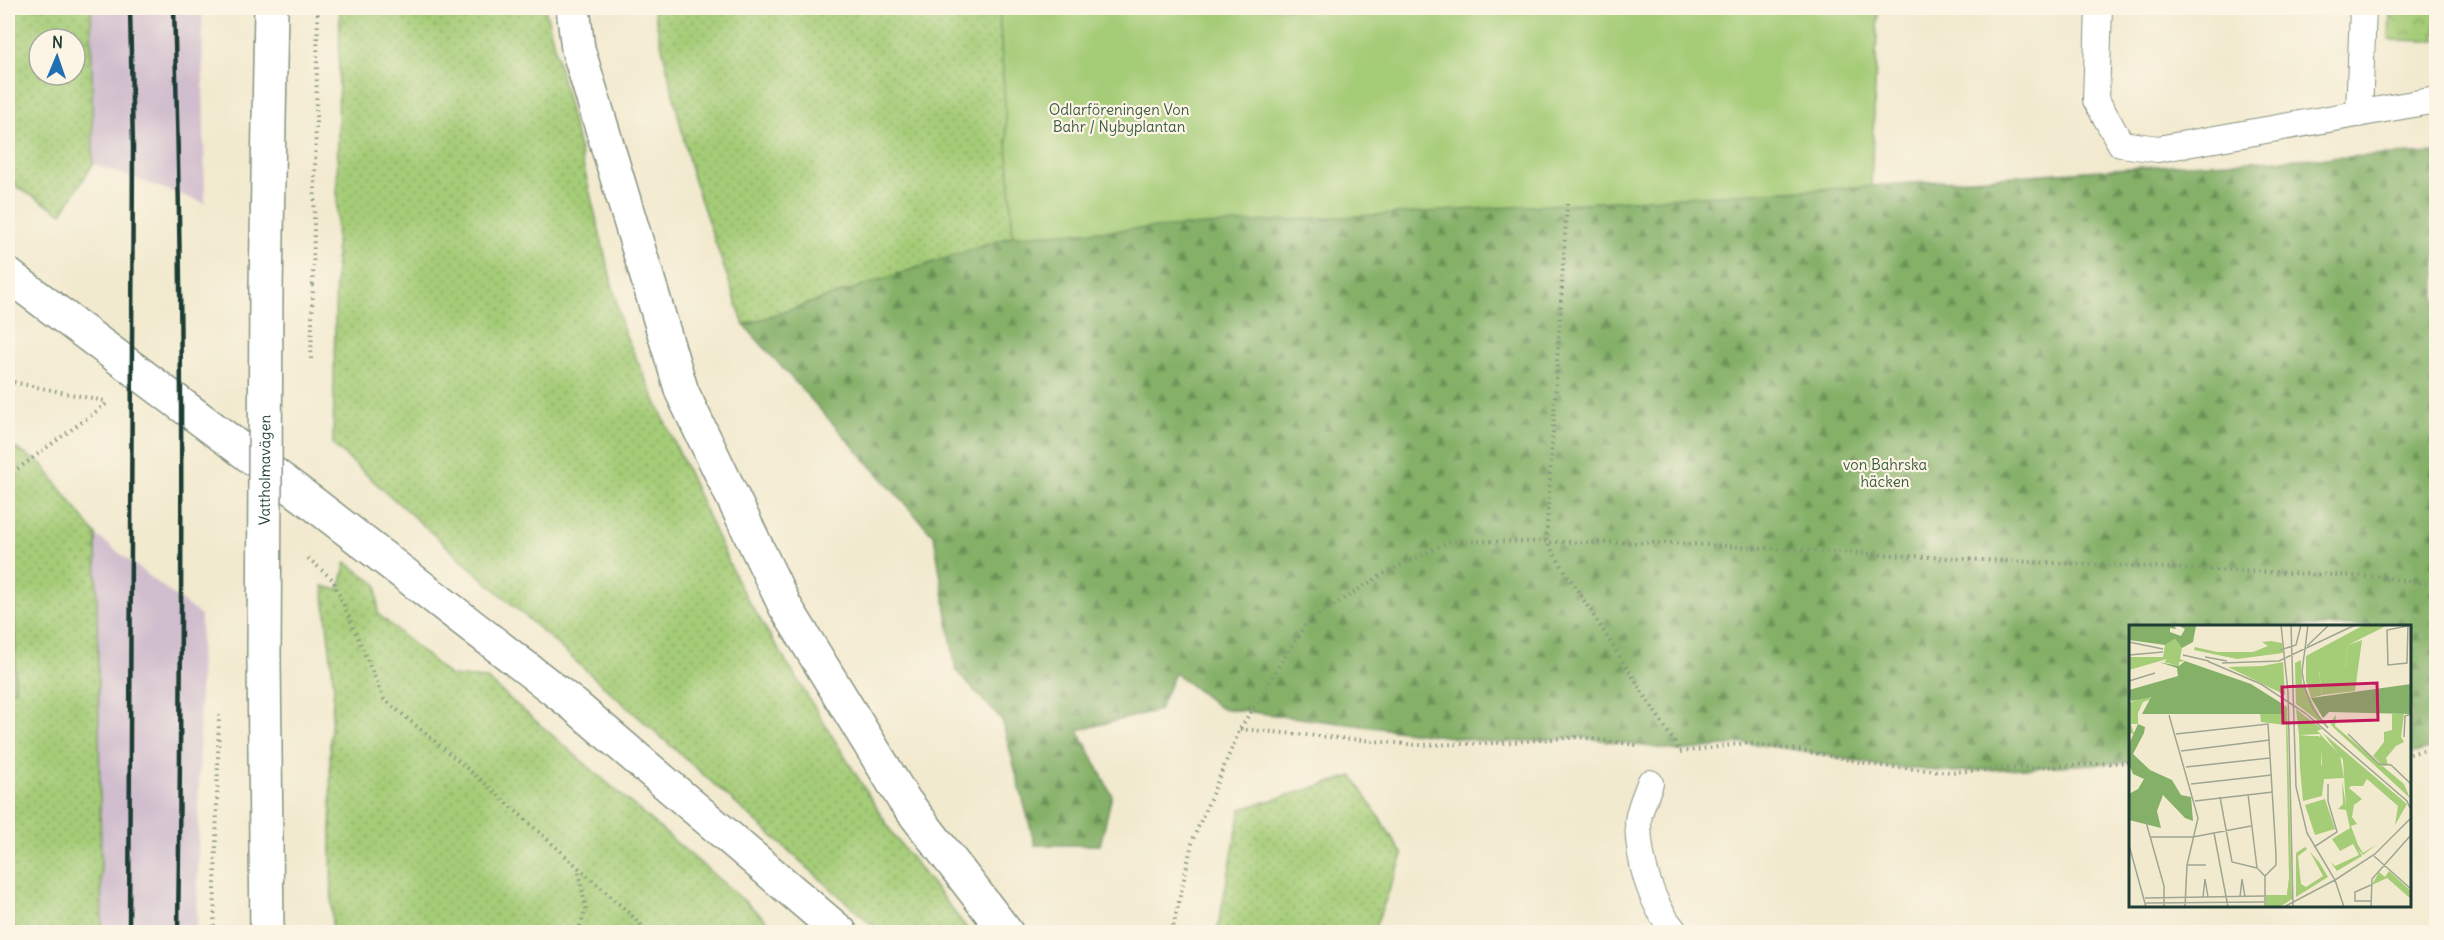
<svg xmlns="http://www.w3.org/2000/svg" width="2444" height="940" viewBox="0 0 2444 940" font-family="Delius,sans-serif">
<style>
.industrial{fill:#d0bdcd}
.grass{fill:url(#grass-dots);stroke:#628456;stroke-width:1.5;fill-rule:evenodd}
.forest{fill:url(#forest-firs);stroke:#52764e;stroke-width:1.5}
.park{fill:url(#park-crowns);stroke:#628456;stroke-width:1.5}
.garden{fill:#a5cc77;stroke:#628456;stroke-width:1.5}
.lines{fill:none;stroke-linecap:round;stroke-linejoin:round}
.lane-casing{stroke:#889482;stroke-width:28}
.secondary-casing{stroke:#889482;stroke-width:36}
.primary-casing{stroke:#889482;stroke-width:36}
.path{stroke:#889482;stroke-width:4;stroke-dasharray:1.5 4.5;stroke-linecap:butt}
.lane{stroke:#fff;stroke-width:26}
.secondary{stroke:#fff;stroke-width:33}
.primary{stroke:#fff;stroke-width:33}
.rail{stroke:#1f3d34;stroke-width:4.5}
.secondary-bridge-casing{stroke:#889482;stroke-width:36;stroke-linecap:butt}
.path-bridge{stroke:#889482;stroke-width:4;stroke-dasharray:1.5 4.5;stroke-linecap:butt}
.secondary-bridge{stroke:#fff;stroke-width:33}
.labels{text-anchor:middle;stroke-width:4.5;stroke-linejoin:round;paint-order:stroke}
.park-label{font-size:15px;fill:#3a5a41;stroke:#fcf5e5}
.street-label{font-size:15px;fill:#1f3d34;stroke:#fcf5e5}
.inset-road{fill:none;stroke:#9ea591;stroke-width:1.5}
.view{fill:#c2185b;fill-opacity:0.15;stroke:#c2185b;stroke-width:3}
.inset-edge{fill:none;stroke:#1f3d34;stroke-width:3}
</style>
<defs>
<pattern id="grass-dots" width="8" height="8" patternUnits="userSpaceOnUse" patternTransform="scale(1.5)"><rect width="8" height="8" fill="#a5cc77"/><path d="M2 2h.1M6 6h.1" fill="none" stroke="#86a762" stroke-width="1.8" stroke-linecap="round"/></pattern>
<pattern id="forest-firs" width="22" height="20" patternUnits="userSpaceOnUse" patternTransform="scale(1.5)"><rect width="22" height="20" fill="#84b068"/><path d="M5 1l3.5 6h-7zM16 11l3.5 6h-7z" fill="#6b9056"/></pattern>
<pattern id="park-crowns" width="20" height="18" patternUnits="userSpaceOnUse" patternTransform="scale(1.5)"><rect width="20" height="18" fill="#a5cc77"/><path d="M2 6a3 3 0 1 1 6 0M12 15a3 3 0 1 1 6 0" fill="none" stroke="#86a762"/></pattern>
</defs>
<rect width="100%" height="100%" fill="#fcf5e5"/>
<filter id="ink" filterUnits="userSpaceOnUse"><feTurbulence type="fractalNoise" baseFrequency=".0167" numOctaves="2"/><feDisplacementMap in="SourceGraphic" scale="12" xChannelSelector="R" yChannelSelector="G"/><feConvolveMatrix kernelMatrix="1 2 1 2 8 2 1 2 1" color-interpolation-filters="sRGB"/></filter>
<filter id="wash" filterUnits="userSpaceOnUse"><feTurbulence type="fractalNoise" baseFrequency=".008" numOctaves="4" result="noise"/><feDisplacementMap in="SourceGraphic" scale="24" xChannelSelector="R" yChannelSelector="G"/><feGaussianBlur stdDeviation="1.35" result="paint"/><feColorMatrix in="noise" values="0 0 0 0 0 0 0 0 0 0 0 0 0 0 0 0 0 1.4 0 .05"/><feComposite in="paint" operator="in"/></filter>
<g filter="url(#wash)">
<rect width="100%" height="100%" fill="#f2eacf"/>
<!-- industrial -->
<path class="industrial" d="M 91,8 L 202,8 L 205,203 L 93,164 Z
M 96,535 L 201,616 L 197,932 L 102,932 Z"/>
<!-- grass -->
<path class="grass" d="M 8,8 L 91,8 L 93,164 L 62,213 L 8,182 ZM 39,39 L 75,39 L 75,75 L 39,75 Z
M 340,8 L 545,8 L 623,329 L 740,587 L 894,836 L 970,932 L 880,932 L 333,445 Z
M 653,8 L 999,8 L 1013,236 L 744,325 L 693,178 Z
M 8,444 L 42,464 L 96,535 L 102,932 L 8,932 L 8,690 L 15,690 L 15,577 L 8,553 Z
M 346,562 L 377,585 L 378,614 L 450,676 L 487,679 L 780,932 L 332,932 L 330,741 L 334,687 L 323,586 L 339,590 Z
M 1353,776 L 1403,855 L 1373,932 L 1217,932 L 1241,809 Z"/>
<!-- forest -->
<path class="forest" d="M 2436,153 L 2436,747 L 2410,754 L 2410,626 L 2130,626 L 2130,762 L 1950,772 L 1881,766 L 1804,751 L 1747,743 L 1680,751 L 1579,737 L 1499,743 L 1220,708 L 1175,673 L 1159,710 L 1078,730 L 1112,795 L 1100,845 L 1035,845 L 1002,720 L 956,671 L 934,536 L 744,325 L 1013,236 L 1871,186 L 2186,164 Z
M 8,553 L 15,577 L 15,691 L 8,690 Z"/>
<!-- park -->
<path class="park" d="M 2390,8 L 2436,8 L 2436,41 L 2389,40 Z"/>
<!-- garden -->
<path class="garden" d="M 999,8 L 1878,8 L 1871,186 L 1013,236 Z"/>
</g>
<g filter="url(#ink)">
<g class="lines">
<!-- lane casing -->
<g class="lane-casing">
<path id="lane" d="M 2099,8 L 2096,100 L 2121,144 L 2158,149 L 2436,100
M 2359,114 L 2363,8
M 1650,783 C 1646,795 1638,811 1638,823 C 1639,862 1650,903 1675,932"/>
</g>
<!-- secondary casing -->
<g class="secondary-casing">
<path id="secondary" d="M 266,290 L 271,8
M 264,659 L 267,932"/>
</g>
<!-- primary casing -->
<g class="primary-casing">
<path id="primary" d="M 573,8 L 578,49 L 682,392 L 785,606 L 904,800 L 1006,932
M 8,275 L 314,504 L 574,705 L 840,932"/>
</g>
<!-- path -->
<path class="path" d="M 1567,204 L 1546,541 L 1680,751
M 313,285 L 318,8
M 8,381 L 104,401
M 8,476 L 109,402
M 308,558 L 333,580 L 384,699 L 487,785 L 640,923 L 644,932
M 1240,729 L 1418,745 L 1499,743 L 1579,737 L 1636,745
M 1680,752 L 1747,743 L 1804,751 L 1881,766 L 1950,772 L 2130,762
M 2410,754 L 2436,747
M 214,932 L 219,715
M 578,932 L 586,909 L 578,868
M 1172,932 L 1193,839 L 1240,729 L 1306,623 L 1383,574 L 1451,541 L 1669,543 L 1984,560 L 2381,577 L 2436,585"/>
<!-- lane -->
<use href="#lane" class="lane"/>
<!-- secondary -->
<use href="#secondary" class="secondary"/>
<!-- primary -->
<use href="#primary" class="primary"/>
<!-- rail -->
<path class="rail" d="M 174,8 C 184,316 182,624 178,932
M 129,932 L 133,148 L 130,8"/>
<!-- secondary-bridge casing -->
<g class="secondary-bridge-casing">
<g id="secondary-bridge">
<path id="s1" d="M 264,659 L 266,290"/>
</g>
</g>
<!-- path-bridge -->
<path class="path-bridge" d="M 311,359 L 313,285"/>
<!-- secondary-bridge -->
<use href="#secondary-bridge" class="secondary-bridge"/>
</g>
</g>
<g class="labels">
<!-- park labels -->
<g class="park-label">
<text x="1119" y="115">Odlarföreningen Von<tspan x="1119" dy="17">Bahr / Nybyplantan</tspan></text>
<text x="1885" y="470">von Bahrska<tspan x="1885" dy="17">häcken</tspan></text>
</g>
<!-- street labels -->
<g class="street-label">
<text dy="5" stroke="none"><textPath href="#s1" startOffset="189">Vattholmavägen</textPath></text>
</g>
</g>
<!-- overview -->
<g transform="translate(2129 625)">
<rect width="282" height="282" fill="#f2eacf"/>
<path d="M 235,0 L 275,0 L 259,0 L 219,20 L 216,43 L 190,45 L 193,70 L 182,73 L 177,56 L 177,31 ZM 46,14 L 53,23 L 51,34 L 56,36 L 50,37 L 50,41 L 35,37 L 38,34 L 0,45 L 0,32 L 34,32 L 36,20 ZM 142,16 L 153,18 L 154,28 L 108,34 L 65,25 L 66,22 L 88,27 L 124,27 L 139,21 L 133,17 ZM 172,35 L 173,58 L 195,100 L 167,79 L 166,38 ZM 154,37 L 156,70 L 99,42 L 133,41 ZM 19,70 L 22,74 L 14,77 L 9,88 L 9,99 L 2,99 L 5,109 L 0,108 L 0,78 ZM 152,78 L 158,82 L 163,274 L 152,281 L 137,270 L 158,270 L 160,254 L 157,100 L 132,97 L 131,88 L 154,88 ZM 167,84 L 193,104 L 188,106 L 192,109 L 170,110 ZM 207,90 L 206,101 L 275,159 L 281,173 L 205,103 L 201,98 ZM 194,108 L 278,179 L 266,200 L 269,181 L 238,154 L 234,161 L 222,161 L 220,163 L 233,174 L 225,180 L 223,192 L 228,199 L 222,201 L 229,220 L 234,228 L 248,219 L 234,230 L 229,224 L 233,231 L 208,246 L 201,236 L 206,241 L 230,230 L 224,219 L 211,226 L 203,214 L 221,203 L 217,185 L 209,184 L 214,179 L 213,155 L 217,181 L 214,135 ZM 176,222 L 178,224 L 177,225 L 169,231 L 172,259 L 177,262 L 194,251 L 181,227 L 190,237 L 183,225 L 199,252 L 167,272 L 167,228 ZM 260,246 L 282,266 L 282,274 L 258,253 L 243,260 L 250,247 L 256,252 Z" fill="#a5cc77"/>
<path d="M 0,0 L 45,0 L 47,4 L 41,3 L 41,7 L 52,11 L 56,4 L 49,0 L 67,1 L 64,17 L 53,23 L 46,14 L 36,20 L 0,15 ZM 56,36 L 122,59 L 152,78 L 155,89 L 13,89 L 22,72 L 2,76 L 0,65 L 49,51 L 48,43 L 30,37 L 50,41 ZM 282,59 L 282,89 L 200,87 L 194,93 L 182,73 ZM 9,99 L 16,102 L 15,108 L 4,129 L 21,145 L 43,155 L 52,170 L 62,172 L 64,196 L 56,193 L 34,170 L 28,186 L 32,203 L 0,195 L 0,169 L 9,164 L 15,154 L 4,149 L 0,139 L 0,119 Z" fill="#84b068"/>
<path d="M 263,89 L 275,89 L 272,112 L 275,117 L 267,121 L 257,133 L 259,140 L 254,141 L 244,131 L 255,117 L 255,107 L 263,105 ZM 170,110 L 192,112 L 192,142 L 171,143 ZM 160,254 L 163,274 L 150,282 L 137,282 L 136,270 L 158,270 Z" fill="#a5cc77"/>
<path d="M 233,15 L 226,66 L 193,70 L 190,44 L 197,37 L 216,43 L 219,20 ZM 191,109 L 211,130 L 215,153 L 195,154 L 193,171 L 174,176 L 171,143 L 193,140 ZM 190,111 L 190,141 L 172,141 L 171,112 ZM 196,174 L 206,204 L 186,210 L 176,180 Z" fill="#a5cc77"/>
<path class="inset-road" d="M 152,0 L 159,67 L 164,282M 162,0 L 167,162 L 178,208M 179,0 L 173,47 L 176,63 L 184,84 L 199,103M 278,1 L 258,5 L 259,40 L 278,38 L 279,0M 0,17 L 34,24M 178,21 L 200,0M 151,25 L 167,20 L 172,0M 0,30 L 34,27M 54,30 L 80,36M 76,32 L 98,36M 78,36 L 132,59 L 176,88 L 278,176 L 281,183M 93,38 L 150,36 L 226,0M 0,56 L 26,48M 40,90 L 69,193 L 58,240 L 56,282M 47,109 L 139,99 L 147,229 L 147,240 L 136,251 L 136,282M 219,109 L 250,139 L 262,140 L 282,159M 275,112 L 276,91 L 282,89M 52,126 L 141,115M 57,142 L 141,133M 62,159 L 143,150M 119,169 L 128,243 L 136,251M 91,172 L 103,237 L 128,243M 66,176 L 144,167M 17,197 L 35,261 L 35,282M 85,208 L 99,282M 178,208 L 206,255 L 215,282M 21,212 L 64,212 L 122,201M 0,220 L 17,282M 185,222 L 208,207 L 199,176 L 199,159M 245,231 L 282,264M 58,240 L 77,240M 206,255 L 246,229 L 282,193M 242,260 L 226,267 L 226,276 L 242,276M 74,272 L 76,254 L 79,272M 111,272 L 113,254 L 116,272M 16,273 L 135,271M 17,278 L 135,277M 155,282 L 206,255M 242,282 L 243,254 L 282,210"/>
<path class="view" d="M 248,58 L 249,95 L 154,98 L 153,62 Z"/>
<rect width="282" height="282" class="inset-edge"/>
</g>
<!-- margin -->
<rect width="2444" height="940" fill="none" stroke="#fcf5e5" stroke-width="30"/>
<!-- north arrow -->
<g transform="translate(57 57) rotate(2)"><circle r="28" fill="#fcf5e5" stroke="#a4ab9e" stroke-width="1.5"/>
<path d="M0-4.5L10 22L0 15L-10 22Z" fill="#1f6fb2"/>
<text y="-9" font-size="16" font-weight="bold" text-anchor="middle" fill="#1f3d34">N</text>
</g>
</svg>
